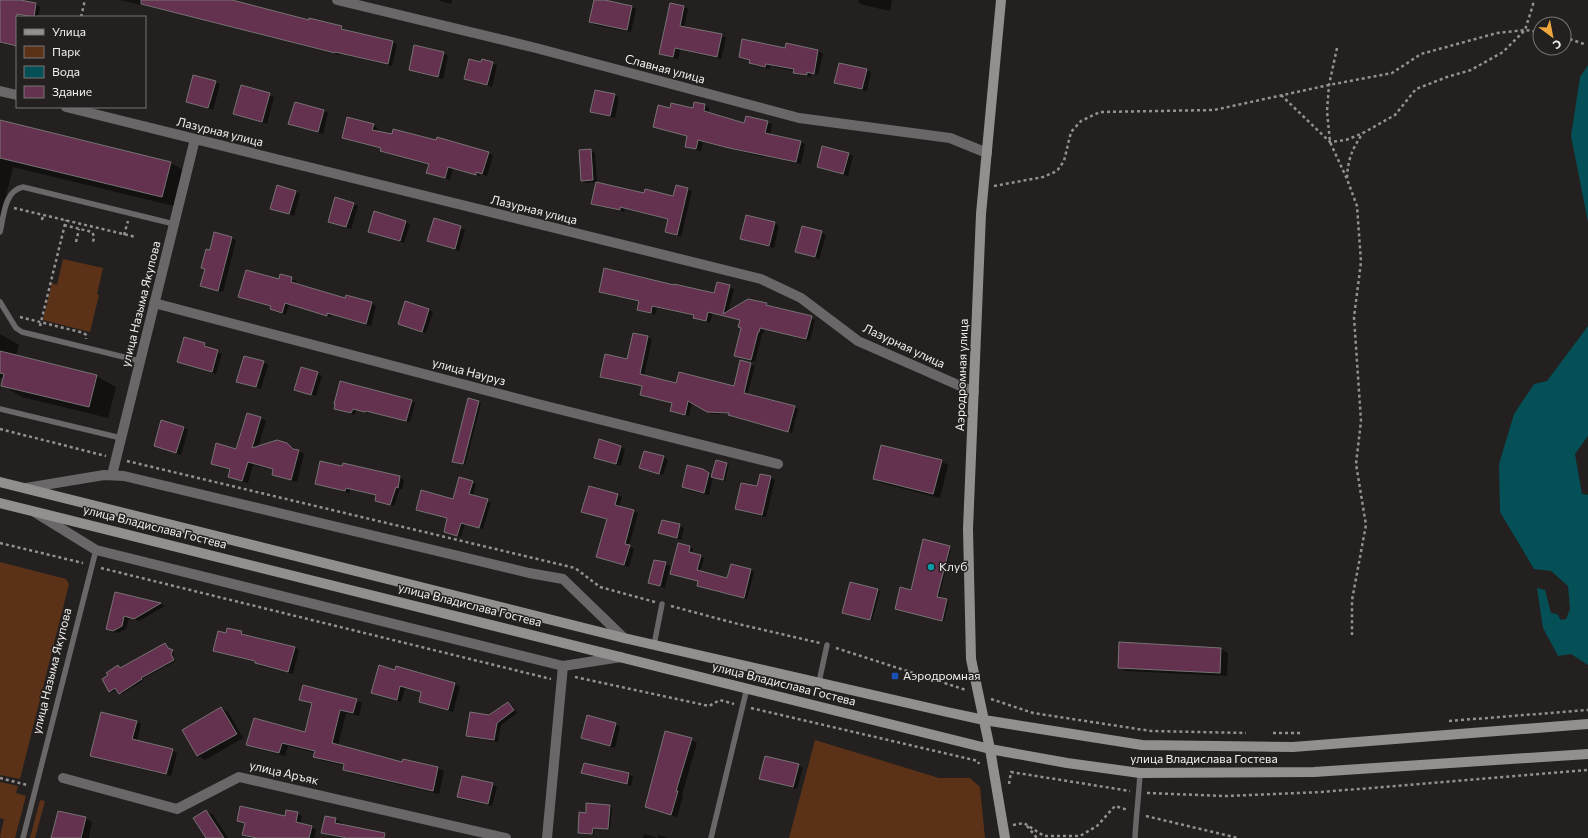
<svg xmlns="http://www.w3.org/2000/svg" width="1588" height="838" viewBox="0 0 1588 838" font-family="Commissioner,sans-serif">
<style>
.green{fill:#5b3218}
.water{fill:#054f57}
.shadow{fill:#0007}
.building{fill:#64324f;stroke:#767274}
.lines{fill:none;stroke-linecap:round;stroke-linejoin:round}
.path{stroke:#949190;stroke-width:2.5;stroke-dasharray:3 3;stroke-linecap:butt}
.lane{stroke:#696767;stroke-width:5.5}
.street{stroke:#696767;stroke-width:10}
.secondary{stroke:#928f8f;stroke-width:10}
.culture-dot{fill:#0f9aa8;stroke:#23201f;stroke-width:1.5}
.transit-dot{fill:#1a4fb4;stroke:#23201f;stroke-width:1.5}
.labels{text-anchor:middle;stroke-width:3;stroke-linejoin:round;paint-order:stroke}
.street-label{font-size:12px;fill:#f3f1f0;stroke:#23201f}
.poi-label{font-size:12px;fill:#f3f1f0;stroke:#23201f;text-anchor:start}
</style>
<rect width="100%" height="100%" fill="#23201f"/>
<!-- green -->
<path class="green" d="M 63,259 L 103,268 L 97,294 L 99,295 L 90,332 L 43,320 L 52,283 L 57,285 Z
M 0,562 L 66,579 L 69,584 L 20,779 L 0,775 Z
M 815,740 L 939,778 L 970,778 L 980,787 L 985,838 L 789,838 Z
M 0,782 L 18,786 L 16,793 L 26,796 L 15,838 L 1,838 L 0,836 L 4,819 L 0,818 Z
M 40,800 L 45,801 L 35,838 L 30,838 Z"/>
<!-- water -->
<path class="water" d="M 1588,65 L 1588,222 L 1571,136 L 1580,77 Z
M 1588,326 L 1588,436 L 1575,454 L 1582,494 L 1588,495 L 1588,665 L 1571,654 L 1558,656 L 1543,628 L 1537,588 L 1545,590 L 1551,613 L 1557,614 L 1561,620 L 1566,619 L 1570,609 L 1568,586 L 1551,571 L 1534,569 L 1500,512 L 1499,464 L 1514,414 L 1534,384 L 1547,381 Z"/>
<!-- shadow -->
<path class="shadow" d="M 0,0 L 16,0 L 36,4 L 40,7 L 38,17 L 17,17 L 17,47 L 0,43 Z
M 120,0 L 228,0 L 310,21 L 341,27 L 346,31 L 392,42 L 397,44 L 392,66 L 340,54 L 339,55 L 188,16 Z
M 438,0 L 452,0 L 451,4 Z
M 595,0 L 632,7 L 636,9 L 631,32 L 595,25 L 590,22 Z
M 859,0 L 892,0 L 890,11 L 863,5 L 858,2 Z
M 684,7 L 688,9 L 684,28 L 721,35 L 726,38 L 721,59 L 680,50 L 678,59 L 665,56 L 660,54 Z
M 787,45 L 818,51 L 823,54 L 818,75 L 812,74 L 811,77 L 799,75 L 794,72 L 794,71 L 770,66 L 770,69 L 755,66 L 750,63 L 750,61 L 740,57 L 786,49 Z
M 415,46 L 444,53 L 448,56 L 443,79 L 414,72 L 410,70 Z
M 482,60 L 497,65 L 492,87 L 470,81 L 465,79 L 481,64 Z
M 866,70 L 871,72 L 867,91 L 840,85 L 835,83 Z
M 215,82 L 220,84 L 213,110 L 188,101 Z
M 242,86 L 274,97 L 267,124 L 234,113 Z
M 614,95 L 619,97 L 615,118 L 596,114 L 592,111 Z
M 295,103 L 324,111 L 328,113 L 323,134 L 294,126 L 290,124 Z
M 705,105 L 709,108 L 708,114 L 745,124 L 767,122 L 772,124 L 770,135 L 800,142 L 805,144 L 801,164 L 764,156 L 764,157 L 703,142 L 701,151 L 691,149 L 686,146 L 688,136 L 658,129 L 654,126 L 670,109 L 694,110 Z
M 0,121 L 171,163 L 190,174 L 182,208 L 13,167 L 0,221 Z
M 373,125 L 378,128 L 377,132 L 488,153 L 493,155 L 487,176 L 481,174 L 480,176 L 453,169 L 450,180 L 427,172 L 430,165 L 386,153 L 381,151 L 382,149 L 347,140 L 343,138 Z
M 591,150 L 595,153 L 597,182 L 586,183 L 582,180 Z
M 849,154 L 853,156 L 848,176 L 822,169 L 818,167 Z
M 687,189 L 692,191 L 681,237 L 666,232 L 669,220 L 625,209 L 624,212 L 597,206 L 593,203 L 674,197 Z
M 296,192 L 300,194 L 294,216 L 271,208 Z
M 353,204 L 358,206 L 351,229 L 329,222 Z
M 434,219 L 465,230 L 459,251 L 428,240 Z
M 406,222 L 410,224 L 404,243 L 369,231 Z
M 775,223 L 779,226 L 774,248 L 746,241 L 741,238 Z
M 821,232 L 826,235 L 819,259 L 796,251 Z
M 232,238 L 236,240 L 223,292 L 206,288 L 201,286 Z
M 281,275 L 296,281 L 295,285 L 346,299 L 347,296 L 372,303 L 376,306 L 371,326 L 332,315 L 331,317 L 289,305 L 286,315 L 276,312 L 271,309 L 272,307 L 239,296 L 279,281 Z
M 717,283 L 734,289 L 728,312 L 766,304 L 815,320 L 810,341 L 765,329 L 763,334 L 762,334 L 755,362 L 739,358 L 735,355 L 742,328 L 741,321 L 713,313 L 710,323 L 699,320 L 695,318 L 695,316 L 657,308 L 655,315 L 638,309 L 640,302 L 604,294 L 600,292 L 715,294 Z
M 428,309 L 433,312 L 426,333 L 399,324 Z
M 0,334 L 19,345 L 16,356 L 96,376 L 116,387 L 108,418 L 22,397 L 2,385 L 4,379 L 0,378 Z
M 634,334 L 652,339 L 644,376 L 677,384 L 735,387 L 741,361 L 755,366 L 747,395 L 794,407 L 798,409 L 792,433 L 733,417 L 730,414 L 712,414 L 692,402 L 689,416 L 675,413 L 671,410 L 672,403 L 645,397 L 641,395 L 643,387 L 605,379 L 601,377 L 628,360 Z
M 204,344 L 209,347 L 208,348 L 222,354 L 216,374 L 178,362 Z
M 263,362 L 268,365 L 261,389 L 237,381 Z
M 317,373 L 322,376 L 316,396 L 295,389 Z
M 468,399 L 481,403 L 465,465 L 453,462 Z
M 411,401 L 415,403 L 410,422 L 369,412 L 369,413 L 356,410 L 355,415 L 335,409 Z
M 261,418 L 266,421 L 258,447 L 287,444 L 304,454 L 297,482 L 279,477 L 273,474 L 274,470 L 253,465 L 248,483 L 229,477 L 231,470 L 218,467 L 212,464 L 237,450 Z
M 184,428 L 188,430 L 181,455 L 155,446 Z
M 599,441 L 625,449 L 621,466 L 595,458 Z
M 663,457 L 668,460 L 663,475 L 640,468 Z
M 941,461 L 948,465 L 940,498 L 881,483 L 874,479 Z
M 716,462 L 729,465 L 725,481 L 713,477 L 709,495 L 688,490 L 683,487 L 708,473 L 713,476 Z
M 344,464 L 400,477 L 404,480 L 402,489 L 400,489 L 394,506 L 376,501 L 377,496 L 350,489 L 349,493 L 316,483 L 343,467 Z
M 770,477 L 775,480 L 766,517 L 741,511 L 736,508 Z
M 472,482 L 476,484 L 473,496 L 491,503 L 483,529 L 465,524 L 461,537 L 449,534 L 445,531 L 448,519 L 417,510 L 454,500 Z
M 617,494 L 622,497 L 619,507 L 638,513 L 629,546 L 634,549 L 629,567 L 597,556 L 608,520 L 582,511 Z
M 662,521 L 684,528 L 681,540 L 659,532 Z
M 678,544 L 690,547 L 693,549 L 692,554 L 704,558 L 700,572 L 728,579 L 751,570 L 754,572 L 747,599 L 702,588 L 698,586 L 699,582 L 671,573 Z
M 950,547 L 951,548 L 939,598 L 949,601 L 944,621 L 898,610 L 911,591 Z
M 665,563 L 670,566 L 665,588 L 649,583 Z
M 851,583 L 880,591 L 872,621 L 845,613 Z
M 115,593 L 161,604 L 165,606 L 139,621 L 129,618 L 126,629 L 118,633 L 112,632 L 107,629 Z
M 241,632 L 246,636 L 294,647 L 299,650 L 293,674 L 260,666 L 256,662 L 219,653 L 215,650 L 226,634 Z
M 1120,643 L 1221,649 L 1228,653 L 1227,676 L 1126,671 L 1119,667 Z
M 165,644 L 169,650 L 174,652 L 173,656 L 176,661 L 142,679 L 143,681 L 122,694 L 117,689 L 112,692 L 110,691 L 118,666 L 121,669 Z
M 396,671 L 414,673 L 455,684 L 460,686 L 453,712 L 424,704 L 420,702 L 422,693 L 405,688 L 401,702 L 372,692 Z
M 301,699 L 356,700 L 362,703 L 359,716 L 346,713 L 338,746 L 403,763 L 438,768 L 444,771 L 439,794 L 350,773 L 344,769 L 345,766 L 320,760 L 314,756 L 315,753 L 288,746 L 285,756 L 254,748 L 248,744 L 306,733 L 313,704 Z
M 508,703 L 512,705 L 517,713 L 501,725 L 498,742 L 472,738 L 467,735 L 490,716 Z
M 221,708 L 228,712 L 243,738 L 205,760 L 198,756 L 183,730 Z
M 587,717 L 616,724 L 620,727 L 615,748 L 586,740 L 582,738 Z
M 137,722 L 141,724 L 137,741 L 171,750 L 165,775 L 95,758 L 91,755 Z
M 691,739 L 697,743 L 682,795 L 683,796 L 677,817 L 652,810 L 646,807 Z
M 173,751 L 177,753 L 171,776 L 167,775 Z
M 585,764 L 629,774 L 633,777 L 631,786 L 587,775 L 582,773 Z
M 798,765 L 803,768 L 797,789 L 765,781 L 760,778 Z
M 492,784 L 497,787 L 492,806 L 463,800 L 458,797 Z
M 587,804 L 612,807 L 610,829 L 594,828 L 594,834 L 579,832 L 587,814 Z
M 206,811 L 213,815 L 228,838 L 207,838 Z
M 297,813 L 302,816 L 300,824 L 316,829 L 314,838 L 253,838 L 243,834 L 246,824 L 238,820 L 286,817 Z
M 85,818 L 92,822 L 89,838 L 52,838 Z
M 335,819 L 342,823 L 341,825 L 376,838 L 339,838 L 329,836 L 323,832 Z
M 644,834 L 658,838 L 658,835 L 669,838 L 643,838 Z"/>
<!-- building -->
<path class="building" d="M 0,0 L 20,0 L 36,3 L 34,17 L 17,14 L 17,46 L 0,42 Z
M 141,0 L 232,0 L 309,20 L 309,18 L 342,26 L 341,29 L 393,41 L 388,64 L 335,52 L 335,53 L 141,4 Z
M 594,0 L 605,0 L 632,6 L 627,30 L 589,22 Z
M 670,3 L 684,6 L 680,26 L 722,34 L 717,57 L 675,48 L 673,57 L 659,54 Z
M 742,39 L 785,48 L 786,43 L 818,50 L 814,74 L 807,72 L 807,75 L 793,73 L 794,69 L 766,64 L 765,67 L 749,63 L 750,60 L 739,57 Z
M 414,45 L 444,52 L 438,77 L 409,70 Z
M 469,59 L 481,62 L 482,59 L 493,62 L 487,85 L 464,79 Z
M 839,63 L 867,69 L 862,89 L 834,83 Z
M 193,75 L 216,81 L 208,108 L 186,102 Z
M 241,85 L 270,93 L 262,122 L 233,114 Z
M 595,90 L 615,94 L 610,116 L 590,112 Z
M 295,102 L 324,110 L 318,132 L 288,124 Z
M 694,102 L 705,104 L 704,111 L 744,123 L 746,116 L 768,121 L 765,133 L 801,141 L 796,162 L 729,148 L 698,140 L 696,149 L 685,147 L 687,136 L 653,127 L 658,105 L 670,108 L 671,103 L 693,108 Z
M 347,117 L 374,124 L 372,130 L 392,134 L 393,129 L 436,140 L 437,137 L 489,152 L 482,174 L 476,172 L 476,175 L 448,167 L 445,178 L 426,173 L 429,164 L 380,151 L 381,148 L 342,138 Z
M 0,120 L 171,162 L 162,197 L 0,158 Z
M 822,146 L 849,153 L 843,174 L 817,167 Z
M 591,149 L 593,180 L 581,181 L 579,150 Z
M 596,182 L 644,193 L 645,189 L 673,196 L 676,185 L 688,188 L 677,235 L 665,232 L 668,219 L 620,207 L 620,210 L 591,204 Z
M 277,185 L 296,191 L 289,214 L 270,209 Z
M 335,197 L 354,203 L 346,227 L 328,222 Z
M 374,211 L 406,221 L 400,241 L 368,232 Z
M 746,215 L 775,222 L 769,246 L 740,239 Z
M 434,218 L 461,226 L 455,249 L 427,241 Z
M 802,226 L 822,231 L 815,257 L 795,252 Z
M 214,232 L 232,237 L 218,291 L 200,286 L 205,269 L 201,268 L 206,249 L 210,250 Z
M 604,268 L 674,285 L 674,284 L 714,293 L 717,282 L 730,285 L 723,314 L 748,299 L 767,303 L 766,305 L 812,316 L 806,339 L 760,328 L 759,332 L 758,332 L 751,360 L 734,356 L 741,328 L 738,327 L 740,320 L 708,312 L 706,321 L 693,318 L 694,315 L 652,306 L 651,313 L 637,310 L 639,301 L 599,292 Z
M 246,270 L 279,279 L 280,274 L 292,277 L 291,282 L 345,298 L 346,295 L 372,302 L 366,324 L 327,313 L 327,316 L 285,303 L 282,313 L 270,309 L 271,306 L 238,297 Z
M 405,301 L 429,309 L 422,332 L 398,324 Z
M 633,333 L 648,336 L 640,374 L 676,383 L 679,372 L 734,386 L 740,360 L 751,363 L 744,393 L 795,406 L 788,432 L 728,415 L 729,413 L 707,412 L 688,401 L 685,415 L 670,411 L 672,403 L 640,395 L 642,386 L 600,377 L 605,354 L 627,359 Z
M 184,337 L 205,343 L 204,346 L 218,350 L 212,372 L 177,362 Z
M 0,351 L 97,375 L 89,407 L 1,386 L 4,374 L 0,373 Z
M 244,356 L 264,361 L 256,387 L 236,382 Z
M 301,367 L 318,372 L 311,395 L 294,390 Z
M 340,381 L 412,400 L 406,421 L 366,411 L 365,412 L 353,409 L 351,413 L 334,409 L 335,404 L 334,404 Z
M 468,398 L 479,401 L 463,464 L 452,462 Z
M 247,413 L 261,417 L 252,448 L 277,440 L 287,443 L 293,449 L 299,450 L 291,480 L 272,475 L 273,469 L 248,462 L 242,481 L 228,477 L 230,469 L 211,464 L 216,443 L 236,449 Z
M 161,420 L 184,427 L 176,453 L 154,446 Z
M 599,439 L 621,446 L 616,464 L 594,458 Z
M 881,445 L 942,460 L 933,494 L 873,479 Z
M 644,451 L 664,456 L 659,474 L 639,468 Z
M 716,460 L 727,463 L 723,480 L 711,477 Z
M 320,461 L 342,466 L 343,463 L 400,476 L 398,488 L 396,487 L 390,505 L 375,501 L 376,495 L 346,488 L 345,491 L 315,484 Z
M 687,465 L 703,469 L 709,473 L 704,493 L 682,487 Z
M 760,474 L 771,476 L 762,515 L 735,509 L 741,483 L 757,486 Z
M 459,477 L 473,481 L 469,494 L 488,499 L 479,528 L 461,523 L 457,536 L 444,532 L 447,518 L 416,510 L 421,490 L 453,499 Z
M 589,486 L 618,494 L 615,505 L 634,510 L 625,544 L 630,545 L 624,565 L 596,557 L 607,519 L 581,512 Z
M 662,520 L 680,524 L 677,538 L 658,533 Z
M 923,539 L 950,546 L 937,597 L 947,599 L 942,621 L 895,609 L 900,587 L 911,590 Z
M 678,543 L 690,546 L 689,552 L 701,555 L 697,570 L 727,578 L 731,564 L 751,569 L 744,598 L 697,586 L 698,581 L 670,574 Z
M 654,560 L 666,562 L 660,586 L 648,583 Z
M 850,582 L 878,589 L 870,620 L 842,613 Z
M 115,592 L 161,603 L 134,619 L 124,616 L 122,626 L 113,631 L 106,629 Z
M 227,628 L 242,631 L 241,634 L 295,647 L 288,672 L 255,663 L 255,661 L 213,651 L 218,631 L 226,633 Z
M 1119,642 L 1221,648 L 1220,673 L 1118,668 Z
M 165,643 L 168,648 L 173,650 L 171,654 L 174,660 L 141,678 L 142,679 L 119,694 L 115,688 L 109,692 L 102,679 L 108,675 L 106,673 L 118,665 L 120,668 Z
M 379,665 L 395,670 L 396,666 L 455,683 L 448,710 L 419,702 L 421,692 L 400,686 L 397,700 L 371,693 Z
M 303,685 L 357,699 L 353,713 L 340,710 L 332,743 L 402,762 L 403,759 L 438,767 L 433,791 L 343,770 L 344,764 L 313,757 L 315,751 L 282,743 L 279,753 L 246,745 L 254,718 L 305,732 L 312,703 L 299,700 Z
M 508,702 L 514,710 L 497,723 L 494,740 L 466,736 L 470,712 L 489,715 Z
M 221,707 L 237,734 L 197,756 L 182,730 Z
M 101,712 L 137,721 L 132,739 L 173,749 L 166,774 L 90,756 Z
M 587,715 L 616,723 L 610,746 L 581,738 Z
M 665,731 L 692,738 L 676,791 L 678,791 L 671,815 L 645,807 Z
M 765,756 L 799,764 L 793,787 L 759,779 Z
M 584,763 L 629,773 L 627,784 L 581,773 Z
M 462,776 L 493,783 L 488,804 L 457,797 Z
M 586,803 L 610,805 L 608,829 L 593,828 L 592,834 L 578,833 L 579,812 L 586,813 Z
M 240,806 L 285,816 L 286,810 L 298,812 L 296,822 L 312,826 L 309,838 L 257,838 L 242,835 L 245,823 L 237,821 Z
M 206,810 L 211,818 L 224,838 L 206,838 L 193,818 Z
M 58,811 L 86,817 L 81,838 L 51,838 Z
M 325,816 L 336,818 L 335,823 L 385,833 L 384,838 L 347,838 L 321,833 Z"/>
<g class="lines">
<!-- path -->
<path class="path" d="M 81,17 L 85,0
M 1564,37 L 1584,44
M 1337,48 L 1329,85 L 1327,111 L 1330,142 L 1347,179 L 1357,206 L 1361,262 L 1354,317 L 1361,421 L 1356,464 L 1366,525 L 1352,600 L 1352,635
M 1281,95 L 1330,142 L 1346,140 L 1363,133 L 1395,115 L 1416,89 L 1447,77 L 1471,70 L 1503,52 L 1525,30 L 1533,5 L 1533,0
M 1347,178 C 1348,159 1352,149 1363,133
M 994,186 L 1043,177 L 1057,171 L 1064,161 L 1071,132 L 1081,121 L 1100,112 L 1214,110 L 1329,85 L 1392,73 L 1421,54 L 1497,33 L 1525,30 L 1540,32
M 14,208 L 136,237
M 42,220 L 43,215
M 64,225 L 92,232 L 94,236 L 93,243
M 124,235 L 128,221
M 76,242 L 79,229
M 20,317 L 84,333 L 86,335 L 86,339
M 40,326 L 66,220
M 0,429 L 106,456
M 127,461 L 575,568 L 600,587 L 655,602
M 0,543 L 83,563
M 101,568 L 551,679
M 671,606 L 738,624 L 820,643
M 836,648 L 966,690
M 575,677 L 709,706 L 720,700 L 734,704
M 991,699 L 1033,713 L 1151,731 L 1246,733
M 751,708 L 978,761 L 979,764
M 1449,721 L 1588,710
M 1273,733 L 1302,733
M 0,778 L 27,785
M 1009,784 L 1011,772 L 1130,791
M 1147,793 L 1225,796 L 1322,792 L 1588,770
M 1146,816 L 1238,838
M 1013,825 L 1024,823 L 1044,836 L 1080,836 L 1097,826 L 1115,806 L 1128,810
M 1027,826 L 1037,838"/>
<!-- lane -->
<path class="lane" d="M 0,232 C 4,216 4,191 23,187 L 174,224
M 0,302 L 16,328 L 22,332 L 140,361
M 0,409 L 121,438
M 654,645 L 662,604
M 819,682 L 827,645
M 23,838 L 96,550
M 711,838 L 747,688
M 1135,838 C 1136,816 1139,795 1140,773"/>
<!-- street -->
<path class="street" d="M 337,0 L 536,48 L 799,118 L 950,138 L 987,153
M 0,91 L 17,95
M 66,107 L 761,279 L 801,298 L 858,341 L 974,392
M 154,303 L 538,404 L 778,464
M 112,475 L 195,139
M 26,488 L 104,475 L 124,476 L 529,573 L 563,579 L 624,638
M 36,513 L 96,550 L 563,666 L 621,657
M 63,778 L 177,809 L 239,777 L 506,838
M 547,838 L 563,666"/>
<!-- secondary -->
<path class="secondary" d="M 1001,0 L 981,214 L 968,529 L 971,659 L 990,749 L 1005,838
M 0,482 L 624,638 L 947,712 L 984,720 L 1142,745 L 1293,747 L 1588,724
M 0,503 L 990,749 L 1067,763 L 1140,773 L 1314,772 L 1588,754"/>
</g>
<!-- markers -->
<circle class="culture-dot" cx="931" cy="567" r="4"/>
<rect class="transit-dot" x="891" y="672" width="8" height="8" rx="2"/>
<g class="labels">
<!-- street labels -->
<g class="street-label">
<text transform="translate(665 69) rotate(15)" y="4">Славная улица</text>
<text transform="translate(220 132) rotate(14)" y="4">Лазурная улица</text>
<text transform="translate(534 210) rotate(14)" y="4">Лазурная улица</text>
<text transform="translate(141 304) rotate(-76)" y="4">улица Назыма Якупова</text>
<text transform="translate(904 346) rotate(25)" y="4">Лазурная улица</text>
<text transform="translate(469 372) rotate(15)" y="4">улица Науруз</text>
<text transform="translate(962 375) rotate(-88)" y="4">Аэродромная улица</text>
<text transform="translate(155 527) rotate(14)" y="4">улица Владислава Гостева</text>
<text transform="translate(470 605) rotate(14)" y="4">улица Владислава Гостева</text>
<text transform="translate(52 671) rotate(-76)" y="4">улица Назыма Якупова</text>
<text transform="translate(784 684) rotate(14)" y="4">улица Владислава Гостева</text>
<text x="1204" y="763">улица Владислава Гостева</text>
<text transform="translate(284 773) rotate(13)" y="4">улица Аръяк</text>
</g>
<!-- poi labels -->
<g class="poi-label">
<text x="939" y="571">Клуб</text>
<text x="903" y="680">Аэродромная</text>
</g>
</g>
<!-- legend -->
<rect x="16" y="16" width="130" height="92" fill="#23201f" stroke="#767473"/>
<rect x="24" y="29" width="20" height="6" fill="#928f8f" stroke="#767473"/>
<text x="52" y="36" font-size="12" fill="#f3f1f0">Улица</text>
<rect x="24" y="46" width="20" height="12" fill="#5b3218" stroke="#767473"/>
<text x="52" y="56" font-size="12" fill="#f3f1f0">Парк</text>
<rect x="24" y="66" width="20" height="12" fill="#054f57" stroke="#767473"/>
<text x="52" y="76" font-size="12" fill="#f3f1f0">Вода</text>
<rect x="24" y="86" width="20" height="12" fill="#64324f" stroke="#767473"/>
<text x="52" y="96" font-size="12" fill="#f3f1f0">Здание</text>
<!-- north arrow -->
<g transform="translate(1552 36) rotate(148)"><circle r="19" fill="#23201f" stroke="#767473"/>
<path d="M0-3L7 15L0 10L-7 15Z" fill="#efa73d"/>
<text y="-6" font-size="11" font-weight="bold" text-anchor="middle" fill="#f3f1f0">С</text>
</g>
</svg>
